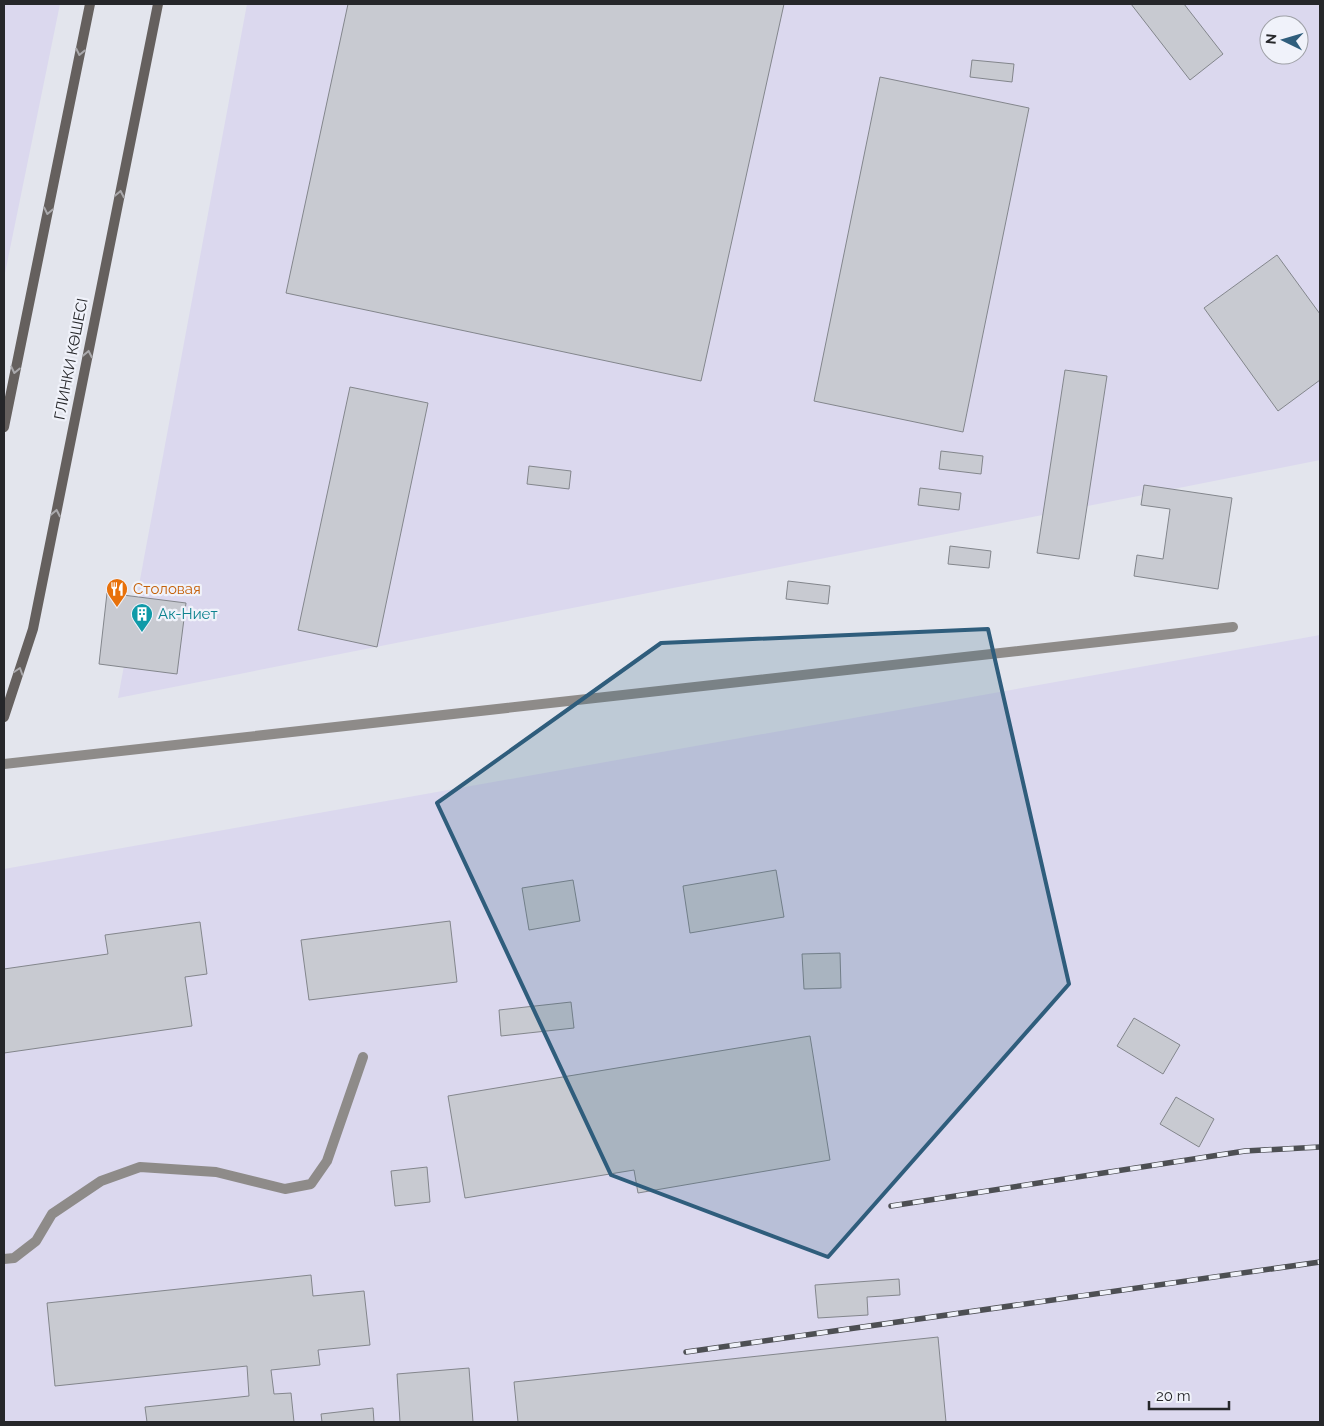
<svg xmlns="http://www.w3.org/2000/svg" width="1324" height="1426" viewBox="0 0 1324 1426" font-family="Raleway,sans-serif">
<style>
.industrial{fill:#dbd8ee;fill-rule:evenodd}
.building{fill:#c8cad1;stroke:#83868c}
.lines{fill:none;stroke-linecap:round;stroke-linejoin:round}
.service{stroke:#8e8b89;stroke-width:10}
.secondary{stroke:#65605e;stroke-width:10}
.rail-casing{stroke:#4d4f53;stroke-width:5.5}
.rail{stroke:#f0f2fa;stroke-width:4;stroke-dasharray:11;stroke-linecap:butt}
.oneway{stroke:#aaa9ac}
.marked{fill:#2f5d7c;fill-opacity:0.2;stroke:#2f5d7c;stroke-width:4;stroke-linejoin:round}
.labels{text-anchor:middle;stroke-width:4.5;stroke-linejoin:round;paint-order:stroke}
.street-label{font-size:15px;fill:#26272a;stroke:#f0f2fa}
.food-label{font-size:15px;fill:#c56008;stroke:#f0f2fa;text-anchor:start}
.culture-label{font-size:15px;fill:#0d838f;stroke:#f0f2fa;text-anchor:start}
</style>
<rect width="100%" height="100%" fill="#e3e5ed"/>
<!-- industrial -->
<path class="industrial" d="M 4,4 L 60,4 L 4,278 Z
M 247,4 L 1320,4 L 1320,460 L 118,698 ZM 1269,25 L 1299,25 L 1299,55 L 1269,55 Z
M 1320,635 L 1320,1422 L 4,1422 L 4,869 Z"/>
<!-- building -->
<path class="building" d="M 348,4 L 784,4 L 701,381 L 286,293 Z
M 1131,4 L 1184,4 L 1223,54 L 1190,80 Z
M 972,60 L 1014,64 L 1012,82 L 970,77 Z
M 880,77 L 1029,108 L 963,432 L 814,401 Z
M 1277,255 L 1320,314 L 1320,380 L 1278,411 L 1204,308 Z
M 1065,370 L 1107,376 L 1079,559 L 1037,553 Z
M 350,387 L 428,403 L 377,647 L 298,630 Z
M 941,451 L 983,456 L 981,474 L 939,469 Z
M 529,466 L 571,471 L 569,489 L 527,484 Z
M 1144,485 L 1232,498 L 1218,589 L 1134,576 L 1137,555 L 1163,559 L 1170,509 L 1141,505 Z
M 920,488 L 961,493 L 959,510 L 918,505 Z
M 950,546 L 991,551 L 989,568 L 948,564 Z
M 788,581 L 830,586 L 828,604 L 786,599 Z
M 107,593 L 186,603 L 177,674 L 99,664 Z
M 776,870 L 784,917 L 690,933 L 683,886 Z
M 573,880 L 580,921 L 529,930 L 522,888 Z
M 450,921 L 457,982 L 309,1000 L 301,940 Z
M 200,922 L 207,974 L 185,977 L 192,1026 L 4,1053 L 4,969 L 108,954 L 105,935 Z
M 840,953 L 841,988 L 804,989 L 802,954 Z
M 571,1002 L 574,1028 L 501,1036 L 499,1010 Z
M 1134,1018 L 1180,1045 L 1163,1074 L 1117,1046 Z
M 810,1036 L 830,1160 L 638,1193 L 634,1170 L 465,1198 L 448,1096 Z
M 1176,1097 L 1214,1119 L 1199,1147 L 1160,1124 Z
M 427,1167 L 430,1202 L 395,1206 L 391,1171 Z
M 311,1275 L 313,1296 L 364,1291 L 370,1345 L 318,1350 L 320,1365 L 271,1370 L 274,1394 L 291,1393 L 294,1422 L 147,1422 L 145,1407 L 249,1396 L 247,1366 L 55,1386 L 47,1303 Z
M 899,1279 L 900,1295 L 867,1297 L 868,1315 L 818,1318 L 815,1285 Z
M 938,1337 L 946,1422 L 518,1422 L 514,1382 Z
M 469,1368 L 473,1422 L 400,1422 L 397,1374 Z
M 373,1408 L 374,1422 L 322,1422 L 321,1414 Z"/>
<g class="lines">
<!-- service -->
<path class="service" d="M 4,764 L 1233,627
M 4,1259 L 14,1258 L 36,1241 L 52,1214 L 101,1181 L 140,1167 L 216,1172 L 285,1189 L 311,1184 L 327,1161 L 363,1057"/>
<!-- secondary -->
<path class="secondary" d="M 4,427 L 90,4
M 4,717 L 33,629 L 158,4"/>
<!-- rail casing -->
<g class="rail-casing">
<path id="rail" d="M 891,1206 L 1245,1151 L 1320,1147
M 686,1352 L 1320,1262"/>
</g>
<!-- rail -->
<use href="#rail" class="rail"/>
</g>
<!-- one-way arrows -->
<defs><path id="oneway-chevron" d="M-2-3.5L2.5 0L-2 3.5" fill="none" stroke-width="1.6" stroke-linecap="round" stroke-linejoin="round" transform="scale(1.25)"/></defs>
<g class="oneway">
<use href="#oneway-chevron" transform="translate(80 52) rotate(102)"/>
<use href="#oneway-chevron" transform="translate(120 194) rotate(-79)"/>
<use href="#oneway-chevron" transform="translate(48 211) rotate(102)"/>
<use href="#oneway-chevron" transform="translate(88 354) rotate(-79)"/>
<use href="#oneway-chevron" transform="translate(15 370) rotate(102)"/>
<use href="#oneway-chevron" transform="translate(56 513) rotate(-79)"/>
<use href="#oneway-chevron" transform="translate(19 671) rotate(-72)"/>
</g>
<!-- marked area -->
<path class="marked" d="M 988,629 L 1069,984 L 828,1257 L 611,1175 L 437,803 L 661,643 Z"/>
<!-- icons -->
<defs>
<g id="restaurant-pin" transform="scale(1.125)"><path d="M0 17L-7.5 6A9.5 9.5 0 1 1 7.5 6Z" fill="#e8710a" stroke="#f0f2fa"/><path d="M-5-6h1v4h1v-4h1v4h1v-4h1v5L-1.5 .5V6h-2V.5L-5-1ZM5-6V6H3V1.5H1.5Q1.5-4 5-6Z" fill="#fff"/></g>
<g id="building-pin" transform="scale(1.125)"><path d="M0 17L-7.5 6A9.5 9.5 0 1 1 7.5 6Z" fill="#0f9aa8" stroke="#f0f2fa"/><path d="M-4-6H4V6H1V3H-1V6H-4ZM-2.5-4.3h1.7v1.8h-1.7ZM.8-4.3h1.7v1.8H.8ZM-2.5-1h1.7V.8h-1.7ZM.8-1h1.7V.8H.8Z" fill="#fff"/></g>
</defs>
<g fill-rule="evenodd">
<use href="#restaurant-pin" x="117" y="589"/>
<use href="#building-pin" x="142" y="614"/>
</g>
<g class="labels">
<!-- street labels -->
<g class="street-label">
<text transform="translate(71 359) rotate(-79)" y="5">ГЛИНКИ КӨШЕСІ</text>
</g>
<!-- food labels -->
<g class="food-label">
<text x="133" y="594">Столовая</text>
</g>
<!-- culture labels -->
<g class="culture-label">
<text x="158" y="619">Ак-Ниет</text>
</g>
</g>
<!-- border -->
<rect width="1324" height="1426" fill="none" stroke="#26272a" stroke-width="10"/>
<!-- north arrow -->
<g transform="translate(1284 40) rotate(275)"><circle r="24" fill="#f0f2fa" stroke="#9fa1a7"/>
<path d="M0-4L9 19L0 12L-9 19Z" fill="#2f5d7c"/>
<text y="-8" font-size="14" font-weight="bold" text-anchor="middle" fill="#26272a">N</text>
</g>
<!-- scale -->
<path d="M1149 1401v8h80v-8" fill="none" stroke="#26272a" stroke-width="2.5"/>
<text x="1156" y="1401" font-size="15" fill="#26272a" stroke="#f0f2fa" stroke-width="4" paint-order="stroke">20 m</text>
</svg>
